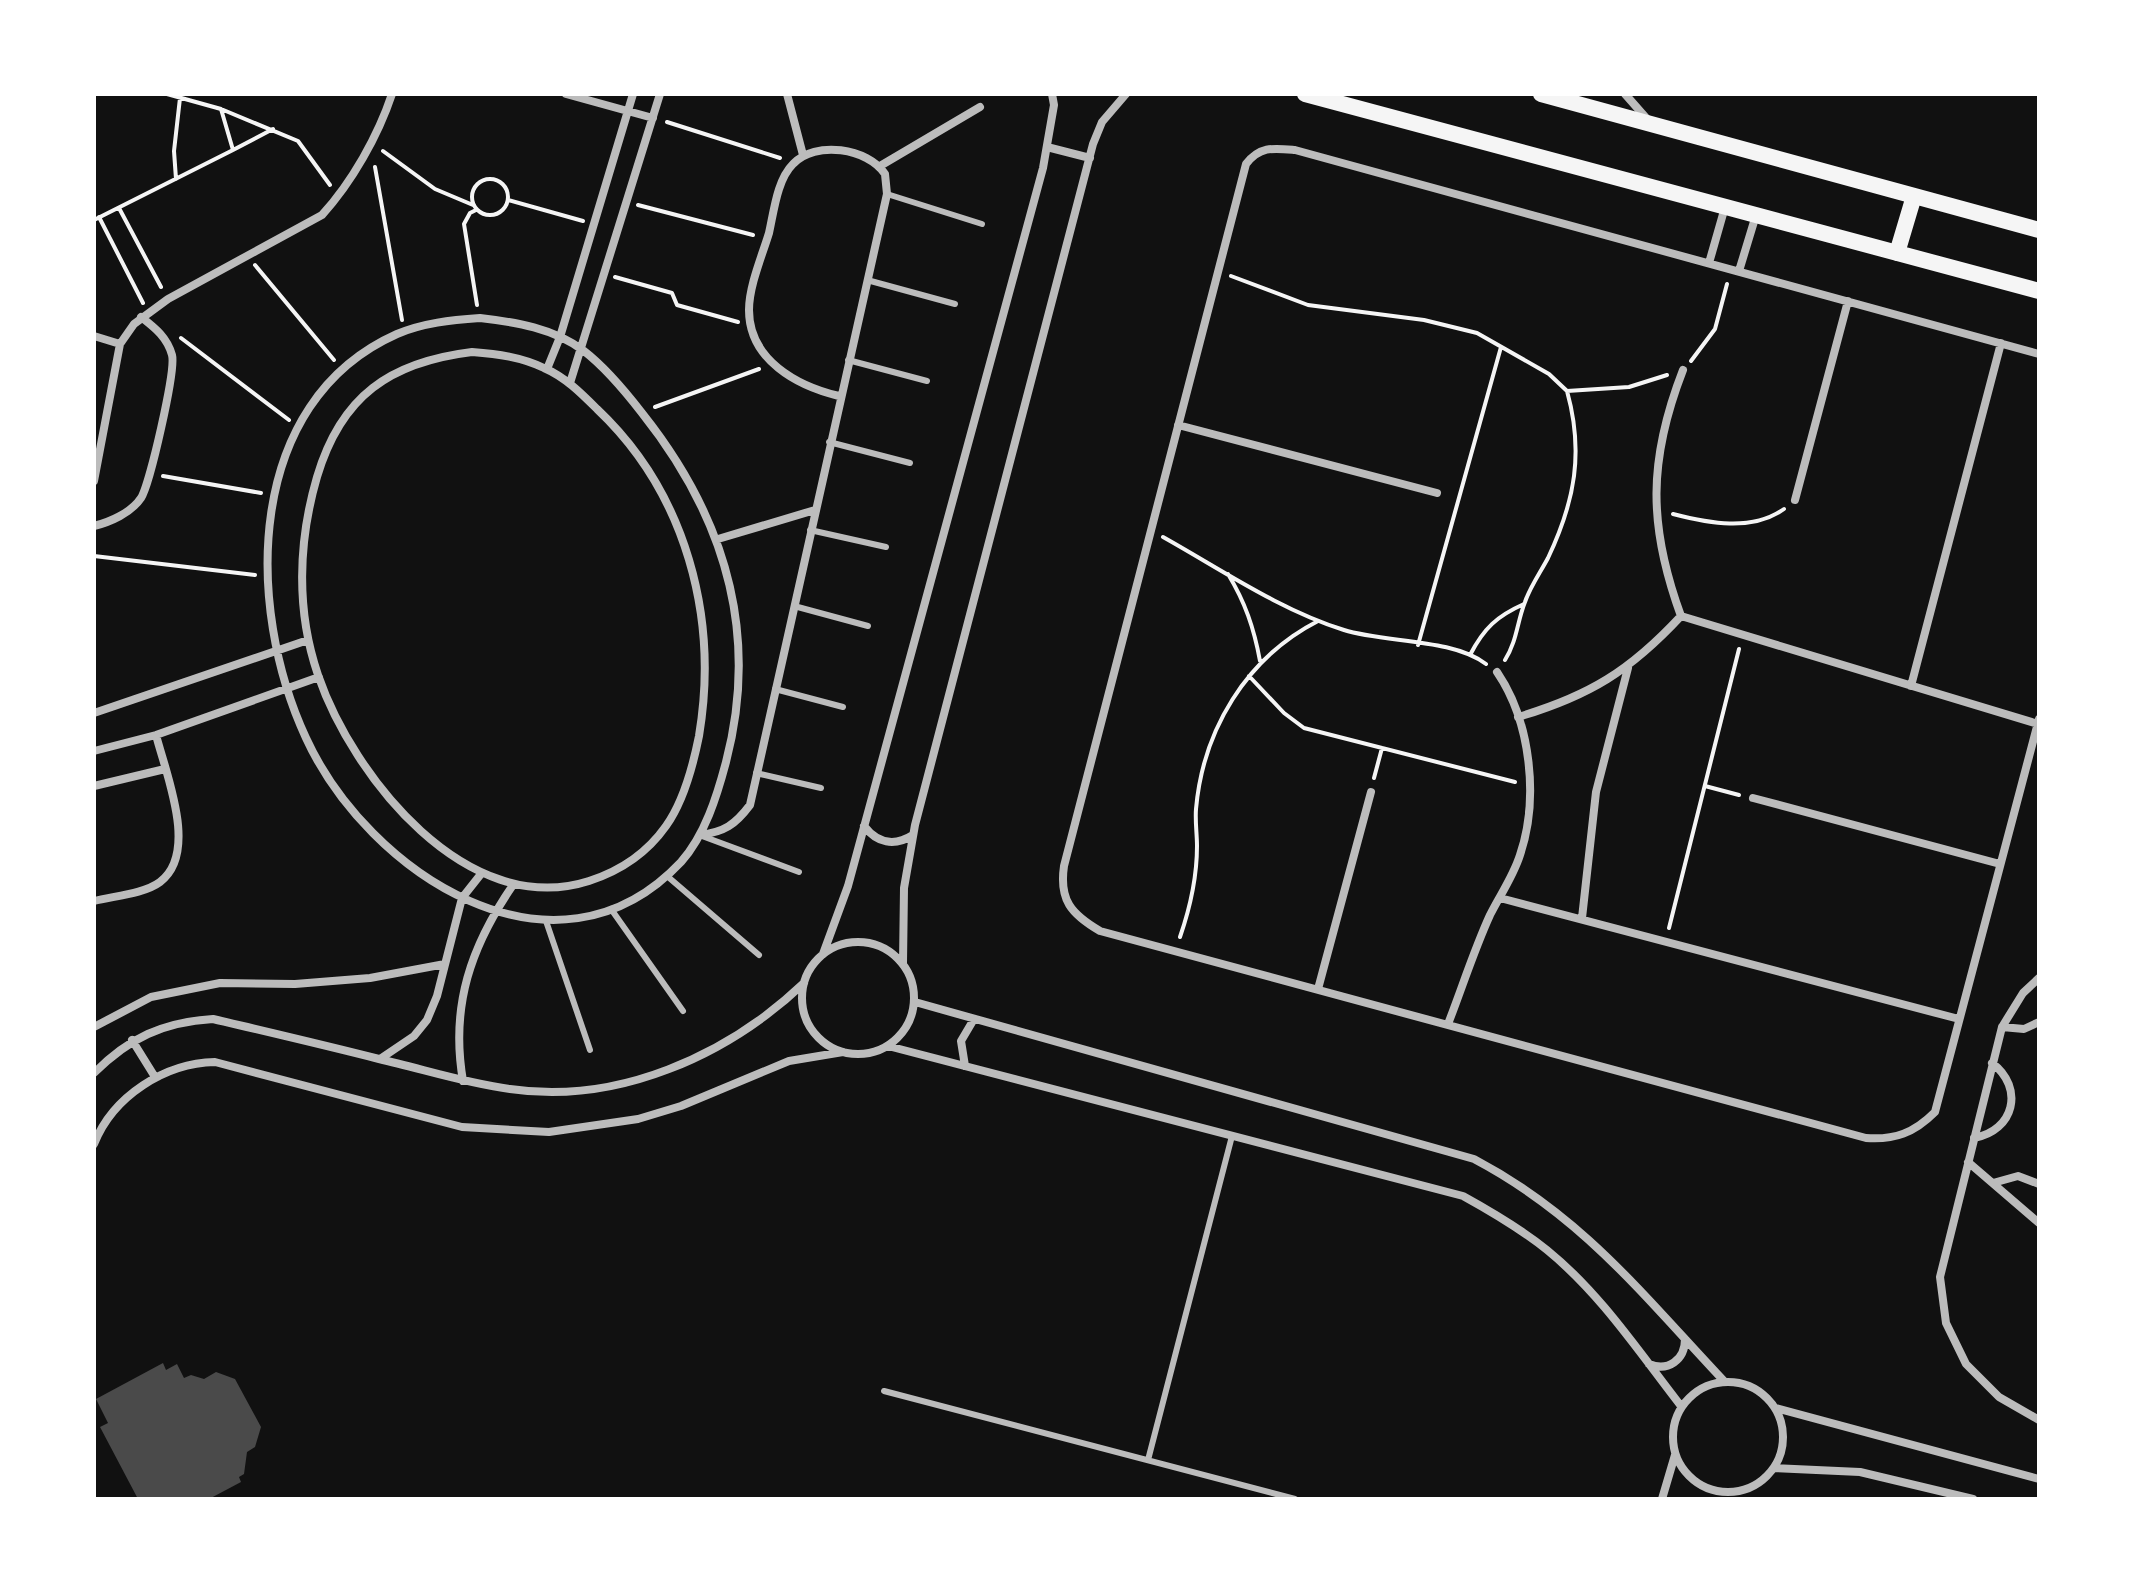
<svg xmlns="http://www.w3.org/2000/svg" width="2133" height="1593" viewBox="0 0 2133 1593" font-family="Jost,sans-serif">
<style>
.building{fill:#4a4a4a}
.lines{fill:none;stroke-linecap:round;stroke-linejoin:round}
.path{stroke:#f5f5f5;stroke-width:4}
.service{stroke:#bcbcbc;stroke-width:6}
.minor{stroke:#bcbcbc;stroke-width:8}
.secondary{stroke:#f5f5f5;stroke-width:16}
</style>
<rect width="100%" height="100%" fill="#111"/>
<!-- building -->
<path class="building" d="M 163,1363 L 166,1370 L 177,1364 L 184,1378 L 191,1375 L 204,1379 L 216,1372 L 235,1379 L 261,1427 L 255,1447 L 247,1452 L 244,1474 L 239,1477 L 241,1482 L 209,1499 L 138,1499 L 100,1427 L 108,1423 L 96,1399 Z"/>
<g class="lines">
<!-- path -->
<path class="path" d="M 221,109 L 298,141 L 330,185
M 667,122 L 780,158
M 233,150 L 273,129
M 383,151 L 435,189 L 473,205
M 375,167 L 402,320
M472 197a18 18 0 1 1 36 0a18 18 0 1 1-36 0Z
M 176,179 L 174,151 L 180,98
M 508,200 L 583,221
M 638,205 L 753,235
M 119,208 L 161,287
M 476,210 L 470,213 L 464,224 L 477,305
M 99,217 L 143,303
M 94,220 L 233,150 L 221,109 L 167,94
M 255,265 L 334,360
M 1231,276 L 1308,305 L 1424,320 L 1477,333 L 1549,374 L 1567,391 L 1629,387 L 1667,375
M 615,277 L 672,293 L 677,305 L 738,322
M 181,338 L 289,420
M 1691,361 L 1715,329 L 1727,284
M 655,407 L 759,369
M 163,476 L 261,493
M 1673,514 C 1708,523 1752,532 1784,509
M 1163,537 C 1222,570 1280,610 1344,630 C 1385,643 1452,638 1486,664
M 94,556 L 255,575
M 1228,574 C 1245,602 1254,628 1260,661
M 1418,645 L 1501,347
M 1470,655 C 1484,628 1497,616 1524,604
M 1505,660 C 1517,641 1517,622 1525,602 C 1530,587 1540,573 1548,558 C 1575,501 1584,452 1567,391
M 1249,676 L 1284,713 L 1304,728 L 1515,782
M 1374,778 L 1382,748
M 1705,786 L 1739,795
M 1669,928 L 1739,649
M 1180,937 C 1190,908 1197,877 1197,846 C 1197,834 1195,821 1196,809 C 1203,730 1246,658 1318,621"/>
<!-- service -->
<path class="service" d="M 887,194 L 982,224
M 867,280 L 955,304
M 848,360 L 927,381
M 829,442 L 910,463
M 810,530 L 886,547
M 794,606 L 868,626
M 775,689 L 843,707
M 756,773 L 821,788
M 702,836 L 799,872
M 667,876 L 759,955
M 611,909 L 683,1011
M 546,921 L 590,1050
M 884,1391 L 1295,1499
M 1148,1460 L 1232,1136"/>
<!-- minor -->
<path class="minor" d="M 566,94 L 653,118
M 787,94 L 803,155
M 1625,94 L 1647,119
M 1047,147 L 1090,158
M 880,166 L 980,107
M 1709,263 L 1725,207
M 1739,271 L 1756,215
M 480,318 C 515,322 554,328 584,351 C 606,368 625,391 642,413 C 724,516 760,632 726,762 C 717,796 705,835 681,862 C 555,996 368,873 306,738 C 245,607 244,402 397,334 C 423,323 451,320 480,318 Z
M 94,336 L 120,344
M 472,352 C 498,354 521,357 544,368 C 565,377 581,393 597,409 C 686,493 719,617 699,736 C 693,766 684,801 666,826 C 647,853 620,871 589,881 C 467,920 353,777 318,675 C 296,611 298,542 317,477 C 341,396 390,362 472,352 Z
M 2039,354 L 1295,150 C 1273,148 1260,146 1246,164 L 1064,866 C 1059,900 1071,914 1100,931 L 1866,1138 C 1895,1140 1914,1133 1935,1112 L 2039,719
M 547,369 L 560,337 L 633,94
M 570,383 L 660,94
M 1178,425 L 1437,493
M 94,481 L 120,344 L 134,324 L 168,299 L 322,215 C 352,182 378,136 392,94
M 1795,500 L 1848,301
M 94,526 C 110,522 131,513 141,498 C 150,484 176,370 172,355 C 167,337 155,328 141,317
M 718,539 L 815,510
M 1681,616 L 2038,724
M 1681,616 C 1648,526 1648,460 1683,370
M 1911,686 L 2001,343
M 94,713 L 308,640
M 1518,717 C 1589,696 1630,671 1681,616
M 94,751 L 156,735 L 319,677
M 94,786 L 165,769
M 1753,798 L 2000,864
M 864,826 C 877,843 894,847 913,835
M 700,835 C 724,832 735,825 750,805 L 887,194 L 885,174 C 868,148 815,140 793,164 C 777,180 774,211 769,233 C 762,256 749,286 749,310 C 749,360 797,386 839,396
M 1500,898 L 1959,1019
M 94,901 C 113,896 144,894 160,882 C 199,853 166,774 156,735
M 1582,918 L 1596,792 L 1628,668
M802 998a56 56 0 1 1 112 0a56 56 0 1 1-112 0Z
M 823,954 L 848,886 L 1043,168 L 1054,105 L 1052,94
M 903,963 L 904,888 L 915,825 L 1093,144 L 1102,122 L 1126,94
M 2039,978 L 2023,993 L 2002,1027 L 1940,1277 L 1946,1323 L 1966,1364 L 1999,1397 L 2039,1420
M 1318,989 L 1371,792
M 915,1002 L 1474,1159 C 1582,1216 1642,1294 1724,1381
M 1448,1024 C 1462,988 1474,950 1490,915 C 1500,895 1513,877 1520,855 C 1539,799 1531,722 1497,672
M 94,1027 L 151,997 L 220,983 L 295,984 L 370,978 L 445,964
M 2002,1027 L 2024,1029 L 2039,1022
M 132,1040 L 155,1077
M 888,1046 L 1463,1196 C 1492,1212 1521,1229 1547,1250 C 1600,1293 1639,1352 1681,1406
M 380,1059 L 414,1036 L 427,1020 L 437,996 L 462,898 L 481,874
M 965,1066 L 961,1041 L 974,1019
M 94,1073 C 129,1038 163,1022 213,1019 C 268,1032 324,1045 379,1059 C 423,1069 465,1083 510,1089 C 617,1105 727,1056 804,983
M 463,1081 C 450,1006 471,946 513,885
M 1974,1138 C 2014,1131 2025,1088 1992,1063
M 94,1144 C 113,1096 165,1063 215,1062 L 462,1127 L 549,1132 L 638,1119 L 681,1106 L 789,1061 L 843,1052
M 1968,1162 L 2039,1223
M 1993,1183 L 2018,1176 L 2039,1184
M 1649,1364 C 1668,1372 1685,1360 1685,1339
M1673 1437a55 55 0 1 1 110 0a55 55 0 1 1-110 0Z
M 1776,1408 L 2039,1479
M 1775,1468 L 1860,1472 L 1973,1499
M 1662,1499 L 1675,1455"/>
<!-- secondary -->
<path class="secondary" d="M 1305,94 L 2039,291
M 1541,94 L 2039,230
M 1897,253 L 1914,196"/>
</g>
<!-- border -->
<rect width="2133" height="1593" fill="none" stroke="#ffffff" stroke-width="192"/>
</svg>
